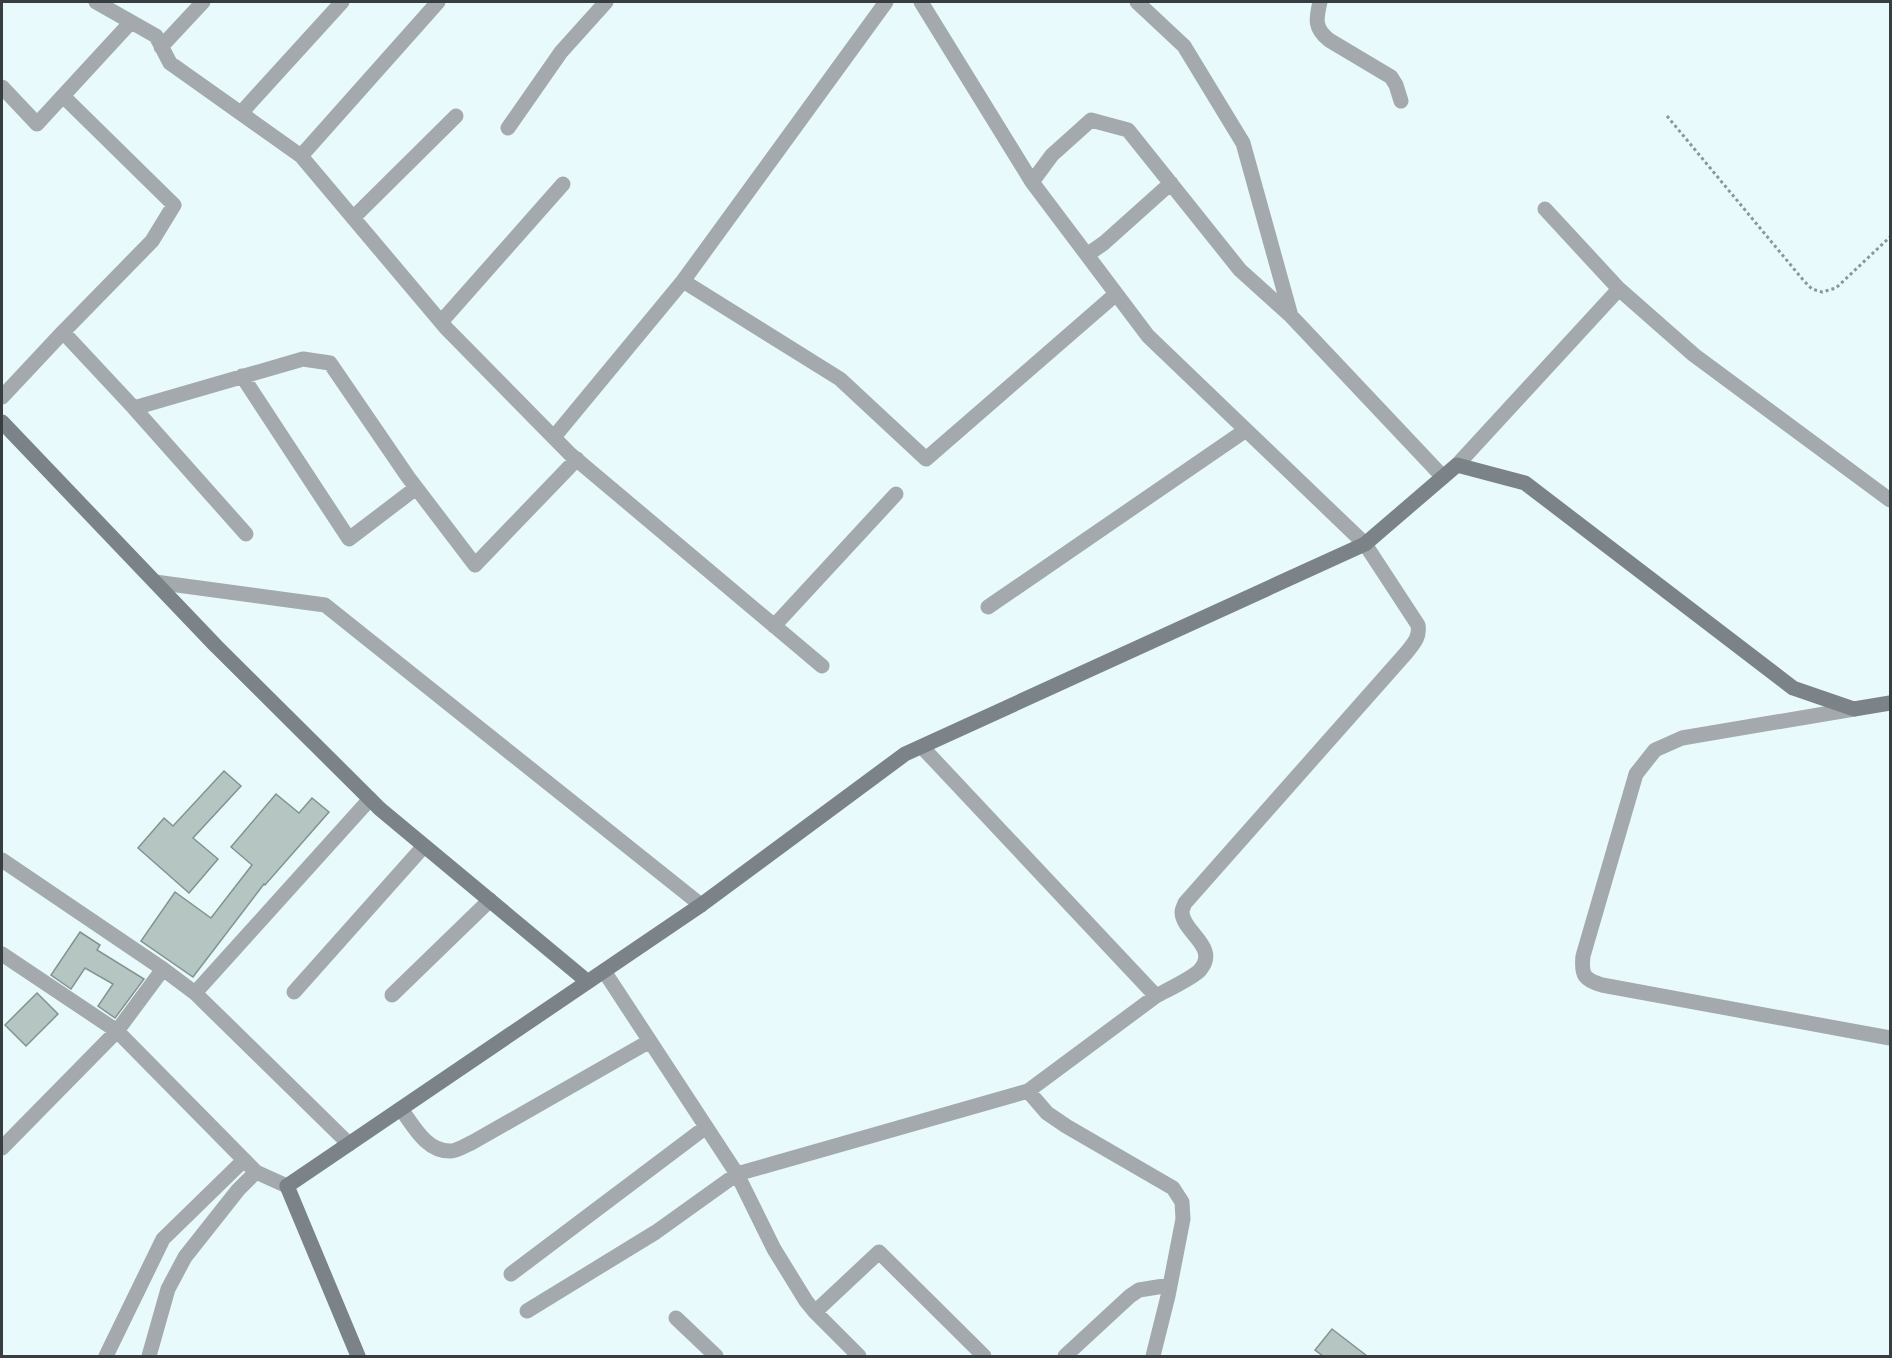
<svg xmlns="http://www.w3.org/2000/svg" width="1892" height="1358" viewBox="0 0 1892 1358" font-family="Manrope,sans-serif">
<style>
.building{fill:#b5c5c2;stroke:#83938f;stroke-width:1.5}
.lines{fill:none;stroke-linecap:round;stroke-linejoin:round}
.path{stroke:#8b9698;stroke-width:3;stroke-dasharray:3 3;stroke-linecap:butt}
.street{stroke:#a3a9ac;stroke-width:15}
.secondary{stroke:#7b8388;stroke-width:15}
</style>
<rect width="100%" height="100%" fill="#e9fafd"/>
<!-- building -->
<path class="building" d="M 224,771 L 241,786 L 193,838 L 218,859 L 189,893 L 138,848 L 164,818 L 173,826 Z
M 276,794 L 299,813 L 312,798 L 329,812 L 265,885 L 264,884 L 193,977 L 141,941 L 175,892 L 211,918 L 252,865 L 231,847 Z
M 80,932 L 100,945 L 97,950 L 144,979 L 115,1018 L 98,1006 L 113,984 L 85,968 L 71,989 L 51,975 Z
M 37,993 L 58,1014 L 26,1046 L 5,1025 Z
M 1332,1329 L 1367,1356 L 1323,1356 L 1315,1350 Z"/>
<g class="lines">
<!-- path -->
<path class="path" d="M 1667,116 L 1804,281 L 1812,289 L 1822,292 L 1836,288 L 1890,237"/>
<!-- street -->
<path class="street" d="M 96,2 L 156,36 L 170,63 L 301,156 L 446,328 L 570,454 L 822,666
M 921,2 L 1032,182 L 1148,336 L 1365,544 L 1418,625 C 1420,637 1414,643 1407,652 L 1185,903 C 1184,906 1182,909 1182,912 C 1182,932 1220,947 1200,970 C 1193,978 1167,990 1156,996
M 1137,2 L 1184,46 L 1243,143 L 1291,316 L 1443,477
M 1320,2 C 1316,19 1314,28 1329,40 L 1391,77 L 1396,85 L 1401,101
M 161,47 L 203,2
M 2,87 L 37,124 L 131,22
M 63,96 L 174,205 L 152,241 L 63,332
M 241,113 L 342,2
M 508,128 L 561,52 L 606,2
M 301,156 L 438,2
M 1032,182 L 1052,155 L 1091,120 L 1128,130 L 1240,270 L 1291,316
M 1545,209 L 1619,289
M 353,218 L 456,116
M 1087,255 L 1104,243 L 1171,183
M 683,281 L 840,379 L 926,459 L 1116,294
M 441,322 L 563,184
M 242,376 L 349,539 L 416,488
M 2,397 L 63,332 L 134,408 L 303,359 L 330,363 L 408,477 L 475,565 L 577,459
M 134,408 L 246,534
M 554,437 L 683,281 L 886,2
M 1457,465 L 1619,289 L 1694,355 L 1890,500
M 155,582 L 325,605 L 701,905
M 988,607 L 1246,430
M 774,626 L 896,494
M 1854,709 L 1682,738 L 1655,750 L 1636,774 L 1583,956 C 1581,976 1584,979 1602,985 L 1890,1038
M 2,860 L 163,969 L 195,993 L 370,799
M 2,954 L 117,1031 L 256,1172
M 604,971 L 737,1174 L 1028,1091 L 1156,996 L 922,747
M 294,992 L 424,846
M 195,993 L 349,1144
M 392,995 L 490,900
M 1028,1091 L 1047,1113 L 1066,1126 L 1173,1188 L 1182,1202 L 1183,1219 L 1168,1296 L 1153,1356
M 401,1109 C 413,1125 426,1152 451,1151 C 457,1151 466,1145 473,1142 L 650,1041
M 2,1148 L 117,1031 L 163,969
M 511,1274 L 706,1127
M 527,1311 L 656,1232 L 737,1174 L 774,1249 L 806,1301 L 815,1312 L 859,1356
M 815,1312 L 879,1252 L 984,1356
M 676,1318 L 716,1356
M 106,1356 L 163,1239 L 244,1160
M 149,1356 L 168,1289 L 185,1257 L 238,1190 L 256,1172 L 287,1186
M 1065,1356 L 1130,1296 L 1139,1290 L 1170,1285"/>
<!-- secondary -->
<path class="secondary" d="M 2,422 L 216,646 L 380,809 L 588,982
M 358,1356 L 287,1186 L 701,905 L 905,754 L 1365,544 L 1457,465 L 1525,483 L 1793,688 L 1854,709 L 1890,703"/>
</g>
<!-- border -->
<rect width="1892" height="1358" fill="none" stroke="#373e3f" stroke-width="6"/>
</svg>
